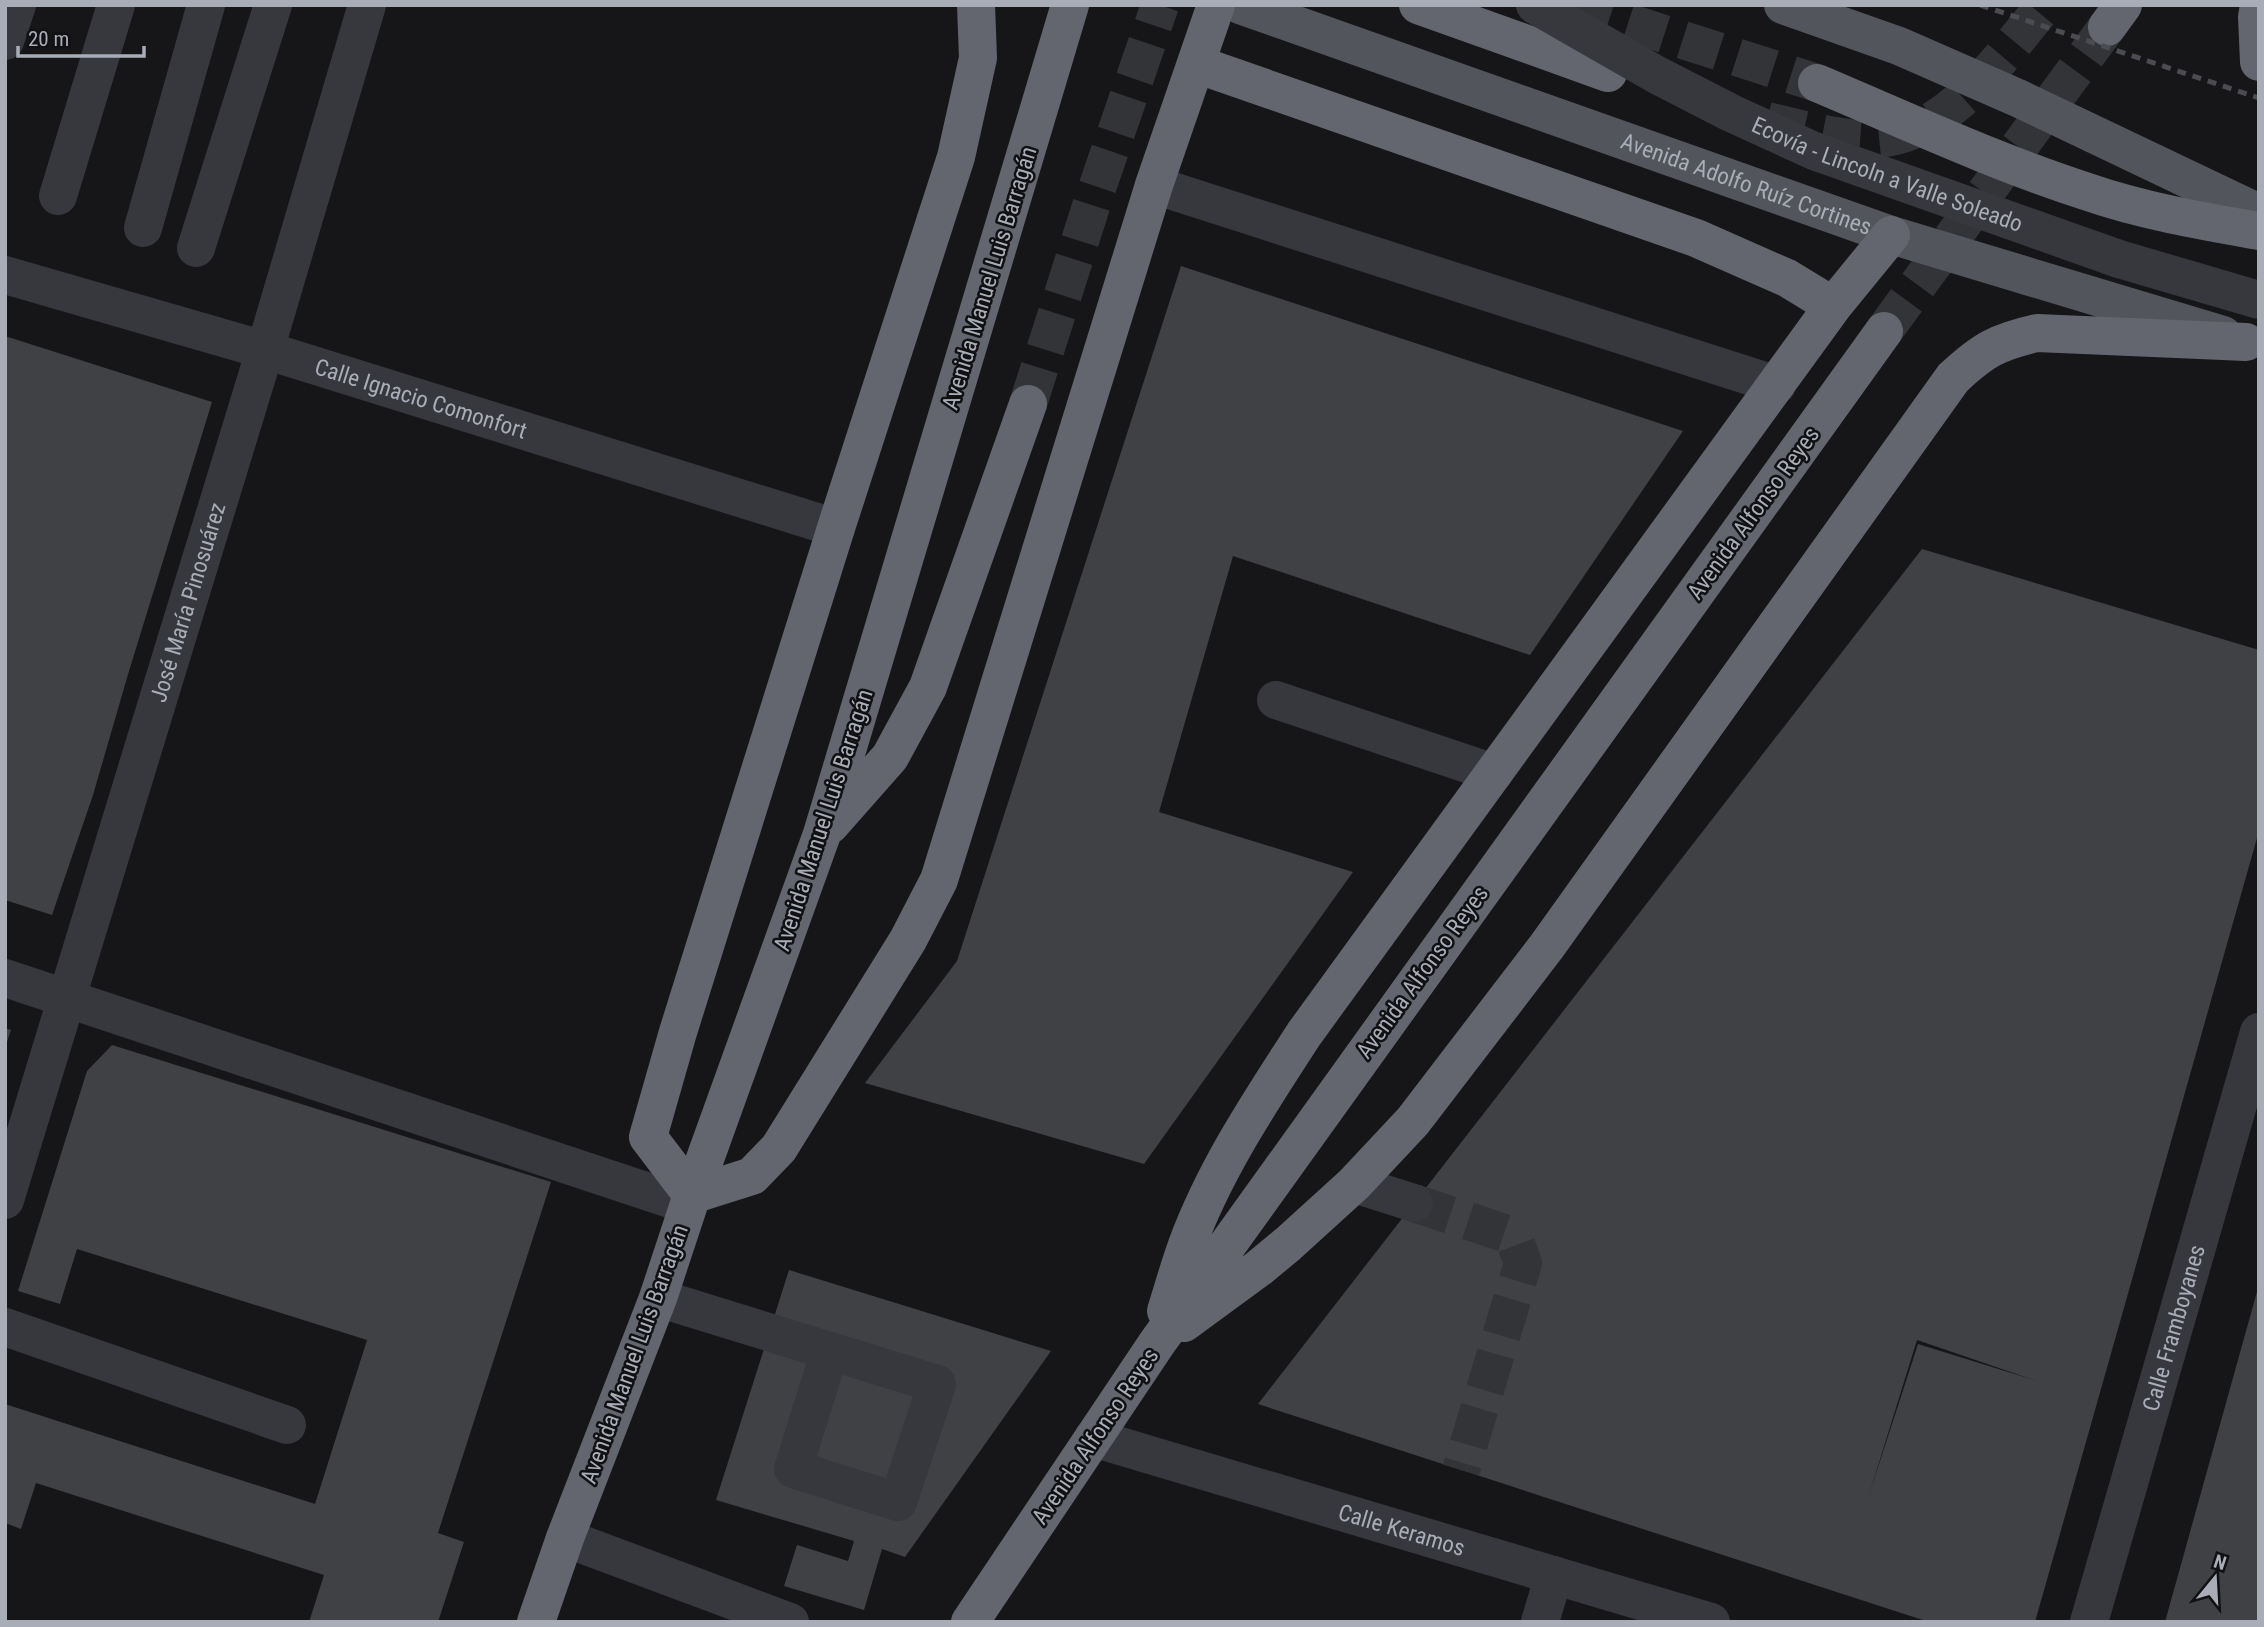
<svg xmlns="http://www.w3.org/2000/svg" width="2264" height="1627" viewBox="0 0 2264 1627" font-family="'Roboto Condensed',sans-serif">
<style>
.building{fill:#404145;fill-rule:evenodd}
.lines{fill:none;stroke-linecap:round;stroke-linejoin:round}
.minor-tunnel{stroke:#333438;stroke-width:38;stroke-dasharray:38 19;stroke-linecap:butt}
.highway-tunnel{stroke:#333438;stroke-width:38;stroke-dasharray:38 19;stroke-linecap:butt}
.minor{stroke:#37383d;stroke-width:38}
.major{stroke:#53555c;stroke-width:38}
.highway{stroke:#63666e;stroke-width:38}
.rail{stroke:#4a4c52;stroke-width:5;stroke-dasharray:9 7;stroke-linecap:butt}
.minor-bridge{stroke:#37383d;stroke-width:38}
.labels{text-anchor:middle;stroke-width:5;stroke-linejoin:round;paint-order:stroke}
.street-label{font-size:23px;fill:#a8adb8;stroke:#111113}
</style>
<rect width="100%" height="100%" fill="#161618"/>
<!-- building -->
<path class="building" d="M 1181,266 L 1683,431 L 1530,655 L 1233,556 L 1159,812 L 1353,872 L 1144,1164 L 865,1083 L 957,961 Z
M 5,336 L 212,402 L 129,671 L 93,795 L 52,915 L 5,900 Z
M 1922,549 L 2259,650 L 2259,831 L 2035,1622 L 1929,1622 L 1258,1404 ZM 1917,1340 L 2037,1381 L 1918,1344 L 1869,1495 Z
M 5,1028 L 11,1030 L 6,1045 L 5,1045 Z
M 112,1045 L 551,1182 L 438,1533 L 464,1542 L 438,1622 L 309,1622 L 324,1575 L 36,1483 L 21,1529 L 5,1523 L 5,1404 L 315,1504 L 367,1340 L 77,1249 L 60,1304 L 18,1291 L 87,1071 Z
M 789,1270 L 1051,1351 L 905,1557 L 882,1549 L 864,1610 L 784,1586 L 797,1545 L 848,1561 L 854,1541 L 716,1500 Z
M 2258,1288 L 2259,1622 L 2165,1622 Z"/>
<g class="lines">
<!-- minor-tunnel -->
<path class="minor-tunnel" d="M 1414,1203 L 1513,1236 L 1523,1263 L 1461,1470"/>
<!-- highway-tunnel -->
<path class="highway-tunnel" d="M 1574,5 L 1817,83
M 1767,121 C 1797,128 1827,136 1857,139 C 1942,147 1997,61 2045,5
M 1884,331 L 2107,27
M 1028,404 L 1094,197 L 1160,5"/>
<!-- minor -->
<g class="minor">
<path d="M 5,41 L 17,5"/>
<path d="M 1154,185 L 1777,385"/>
<path d="M 58,196 L 116,5"/>
<path d="M 143,228 L 206,5"/>
<path d="M 196,248 L 273,5"/>
<path id="s1" d="M 5,275 L 265,350 L 836,528"/>
<path d="M 1276,700 L 1494,773"/>
<path d="M 5,978 L 688,1205"/>
<path d="M 1354,1184 L 1414,1203"/>
<path id="s2" d="M 5,1200 L 265,350 L 367,5"/>
<path d="M 658,1298 L 937,1384 L 898,1502 L 793,1469 L 830,1351"/>
<path d="M 5,1327 L 287,1425"/>
<path id="s3" d="M 1093,1438 L 1711,1622"/>
<path d="M 565,1538 L 790,1622"/>
<path d="M 1540,1622 L 1554,1575"/>
<path id="s4" d="M 2089,1622 L 2259,1032"/>
</g>
<!-- major -->
<g class="major">
<path id="s5" d="M 1240,5 L 1891,235 L 2223,335"/>
<path d="M 1783,5 L 1899,46 L 2020,99 L 2259,213"/>
</g>
<!-- highway -->
<path class="highway" d="M 976,5 L 978,58 L 956,157 L 836,528 L 678,1032 L 648,1137 L 692,1195 L 752,1176 L 779,1148 L 908,940 L 939,880 L 1154,185 L 1216,5
M 1418,5 L 1608,73
M 2259,6 L 2257,17 L 2259,62
M 2107,27 L 2123,5
M 1196,64 L 1696,238 L 1787,278 L 1833,306
M 1817,83 C 1907,121 1995,162 2088,192 C 2143,211 2202,221 2259,231
M 830,825 L 890,757 L 928,687 L 1028,404
M 1166,1311 C 1173,1289 1179,1267 1187,1245 C 1215,1169 1260,1102 1304,1034 L 1833,306 L 1891,235
M 1184,1323 L 1259,1268 L 1288,1244 L 1354,1184 L 1413,1121 L 1547,946 L 1953,378 C 1983,350 1997,342 2037,333 L 2246,342
M 536,1622 L 565,1538 L 658,1298 L 692,1195 L 822,834 L 1070,5
M 970,1622 L 1157,1343 L 1884,331"/>
<!-- rail -->
<path class="rail" d="M 1980,5 L 2259,98"/>
<!-- minor-bridge -->
<path class="minor-bridge" id="s6" d="M 1535,5 L 1657,75 L 1731,113 L 1814,151 L 2119,259 L 2259,300"/>
</g>
<g class="labels">
<!-- street labels -->
<g class="street-label">
<text dy="8" stroke="none"><textPath href="#s6" startOffset="392">Ecovía - Lincoln a Valle Soleado</textPath></text>
<text dy="8" stroke="none"><textPath href="#s5" startOffset="537">Avenida Adolfo Ruíz Cortines</textPath></text>
<text transform="translate(989 278) rotate(-73)" y="8">Avenida Manuel Luis Barragán</text>
<text dy="8" stroke="none"><textPath href="#s1" startOffset="434">Calle Ignacio Comonfort</textPath></text>
<text transform="translate(1753 513) rotate(-54)" y="8">Avenida Alfonso Reyes</text>
<text dy="8" stroke="none"><textPath href="#s2" startOffset="625">José María Pinosuárez</textPath></text>
<text transform="translate(823 820) rotate(-72)" y="8">Avenida Manuel Luis Barragán</text>
<text transform="translate(1422 972) rotate(-54)" y="8">Avenida Alfonso Reyes</text>
<text dy="8" stroke="none"><textPath href="#s4" startOffset="306">Calle Framboyanes</textPath></text>
<text transform="translate(634 1354) rotate(-70)" y="8">Avenida Manuel Luis Barragán</text>
<text transform="translate(1095 1436) rotate(-56)" y="8">Avenida Alfonso Reyes</text>
<text dy="8" stroke="none"><textPath href="#s3" startOffset="322">Calle Keramos</textPath></text>
</g>
</g>
<!-- border -->
<rect width="2264" height="1627" fill="none" stroke="#a8adb8" stroke-width="14"/>
<!-- north arrow -->
<g transform="translate(2215 1578) rotate(18)" stroke="#111113" stroke-width="5" paint-order="stroke">
<path d="M0-5L12 26L0 18L-12 26Z" fill="#a8adb8"/>
<text y="-10" font-size="19" font-weight="bold" text-anchor="middle" fill="#a8adb8">N</text>
</g>
<!-- scale -->
<path d="M18 46v10h126v-10" fill="none" stroke="#a8adb8" stroke-width="3.5"/>
<text x="28" y="46" font-size="21" fill="#a8adb8" stroke="#111113" stroke-width="5" paint-order="stroke">20 m</text>
</svg>
